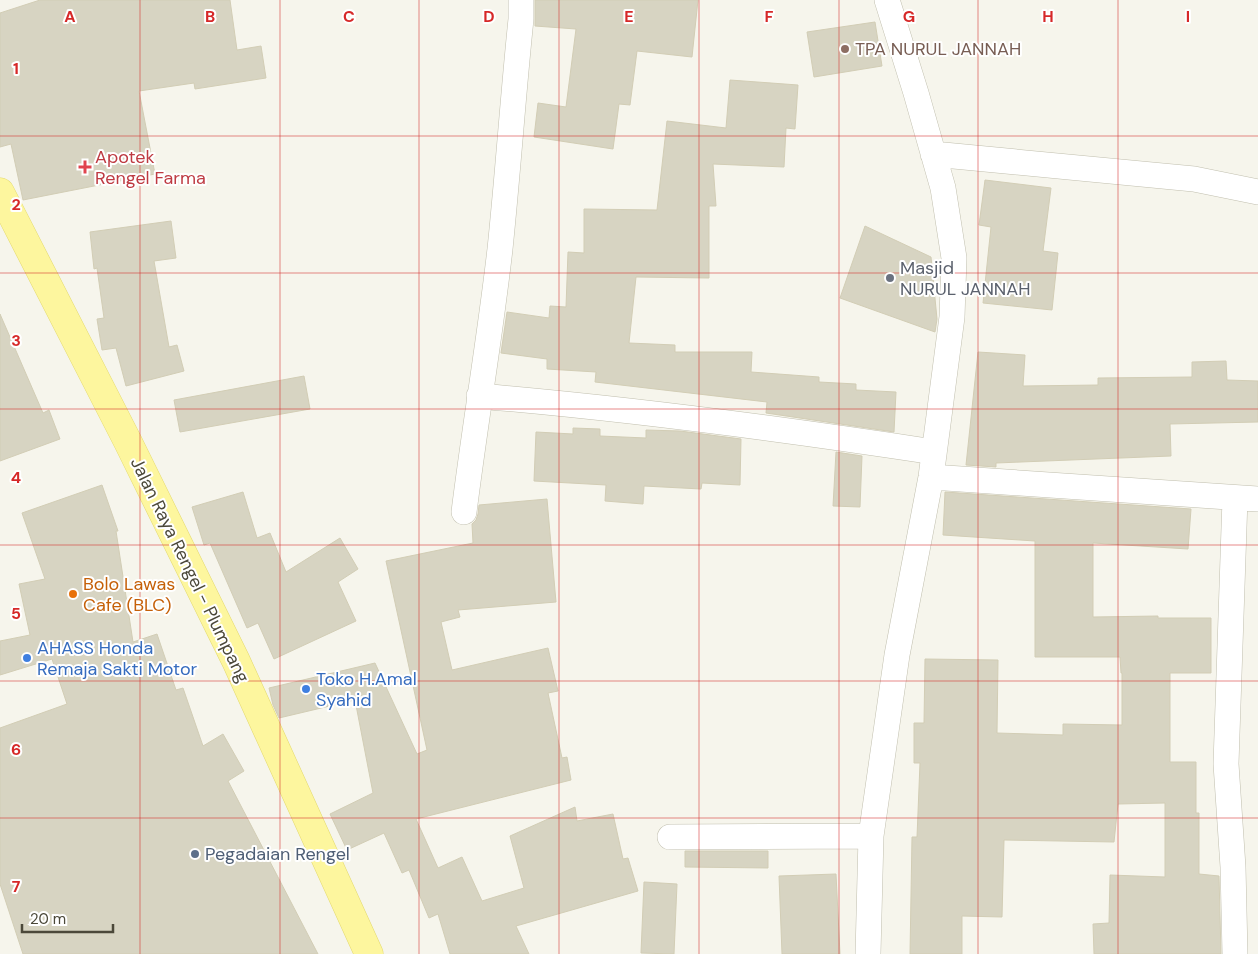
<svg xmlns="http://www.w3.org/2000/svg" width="1258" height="954" viewBox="0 0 1258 954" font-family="'DM Sans',sans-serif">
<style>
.building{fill:#d7d4c2;stroke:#d2cdb5}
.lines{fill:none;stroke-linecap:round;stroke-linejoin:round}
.minor-casing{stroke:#c1bfae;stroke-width:26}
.primary-casing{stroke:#e3d96d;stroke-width:29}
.minor{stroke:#fff;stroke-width:25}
.primary{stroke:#fdf69e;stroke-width:28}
.grid{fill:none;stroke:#d62828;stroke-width:1;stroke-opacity:0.55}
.education-dot{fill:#8d6e63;stroke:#fff;stroke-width:2}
.health-dot{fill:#e0444e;stroke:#fff;stroke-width:2}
.worship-dot{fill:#6b7280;stroke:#fff;stroke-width:2}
.food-dot{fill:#e8710a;stroke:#fff;stroke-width:2}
.shop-dot{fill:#3f7fe0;stroke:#fff;stroke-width:2}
.service-dot{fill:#5c6f8a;stroke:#fff;stroke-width:2}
.labels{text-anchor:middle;stroke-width:4;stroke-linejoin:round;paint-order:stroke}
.education-label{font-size:18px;fill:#785e54;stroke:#fff;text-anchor:start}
.health-label{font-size:18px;fill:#be3a42;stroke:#fff;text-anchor:start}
.worship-label{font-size:18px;fill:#5b616d;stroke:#fff;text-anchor:start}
.street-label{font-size:18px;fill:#4b4839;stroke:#fff}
.food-label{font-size:18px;fill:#c56008;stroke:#fff;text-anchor:start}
.shop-label{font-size:18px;fill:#366cbe;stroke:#fff;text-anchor:start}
.service-label{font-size:18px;fill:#4e5e75;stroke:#fff;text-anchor:start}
.grid-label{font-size:16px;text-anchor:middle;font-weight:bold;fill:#d62828;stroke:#fff;stroke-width:4;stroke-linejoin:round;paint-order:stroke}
</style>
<rect width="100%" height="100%" fill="#f6f5ec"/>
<!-- building -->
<path class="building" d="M 40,0 L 230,0 L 237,50 L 261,46 L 266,78 L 195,89 L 194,83 L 139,91 L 155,174 L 23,200 L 11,144 L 0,147 L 0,13 Z
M 535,0 L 698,0 L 692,57 L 637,51 L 630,105 L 619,104 L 613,149 L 534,137 L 538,103 L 566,107 L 576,29 L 535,26 Z
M 875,22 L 882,66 L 814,77 L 807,32 Z
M 730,80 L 798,85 L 795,129 L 786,128 L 784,167 L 713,164 L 716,206 L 709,206 L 709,278 L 636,277 L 629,343 L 675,345 L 675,352 L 752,352 L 751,372 L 819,377 L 819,382 L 856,384 L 856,390 L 896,392 L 894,432 L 766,413 L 767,402 L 595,382 L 596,372 L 547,369 L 547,359 L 501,353 L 507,312 L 549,318 L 550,306 L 566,307 L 568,252 L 584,253 L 584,209 L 657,210 L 667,121 L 726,128 Z
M 985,180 L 1051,188 L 1043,251 L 1058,253 L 1052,310 L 983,303 L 991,227 L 979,225 Z
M 171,221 L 176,258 L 154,261 L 169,347 L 177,345 L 184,371 L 126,386 L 116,348 L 102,350 L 97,319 L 104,318 L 97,268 L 94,269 L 90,232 Z
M 865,226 L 931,257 L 937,319 L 935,332 L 840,298 Z
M 0,314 L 43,413 L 49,410 L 60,439 L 0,461 Z
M 978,352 L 1025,355 L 1023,386 L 1098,385 L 1098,378 L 1192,377 L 1192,362 L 1226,361 L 1227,380 L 1258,381 L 1258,422 L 1170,424 L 1171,456 L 996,463 L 996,467 L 966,465 Z
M 304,376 L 310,409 L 180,432 L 174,400 Z
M 573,428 L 600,429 L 600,436 L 646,438 L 646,430 L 680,431 L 741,439 L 740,485 L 702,483 L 701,489 L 644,486 L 643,504 L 605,501 L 606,485 L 534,481 L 536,432 L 573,434 Z
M 836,452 L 862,456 L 860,507 L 833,506 Z
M 102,485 L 118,531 L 116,531 L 133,642 L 157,634 L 176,690 L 183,688 L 203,746 L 223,734 L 244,771 L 228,781 L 318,954 L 23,954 L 0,884 L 0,728 L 67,704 L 52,659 L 0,675 L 0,641 L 30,635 L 19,584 L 45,579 L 22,513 Z
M 243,492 L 257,538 L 270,533 L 286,572 L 340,538 L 358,569 L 338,582 L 356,621 L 274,659 L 258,623 L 247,628 L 210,543 L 204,545 L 192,507 Z
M 945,492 L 1191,509 L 1188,549 L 1093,543 L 1093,617 L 1158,616 L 1158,618 L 1211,618 L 1211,673 L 1170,673 L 1170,762 L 1196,762 L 1196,813 L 1199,813 L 1199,874 L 1219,876 L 1221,954 L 1094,954 L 1093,924 L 1109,923 L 1110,875 L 1165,877 L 1165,803 L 1118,804 L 1114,842 L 1004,840 L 1002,917 L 962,916 L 962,954 L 910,954 L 912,837 L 917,837 L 920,763 L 914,763 L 914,723 L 924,723 L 925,659 L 998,660 L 997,733 L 1063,735 L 1063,724 L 1122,725 L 1122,673 L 1121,673 L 1120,657 L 1035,657 L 1035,541 L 943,535 Z
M 547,499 L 556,602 L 458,610 L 460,617 L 441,622 L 452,670 L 548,648 L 558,691 L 548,693 L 562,758 L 567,757 L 571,780 L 416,819 L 438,868 L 462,857 L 482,901 L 524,888 L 510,836 L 575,807 L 577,821 L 613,814 L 623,859 L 628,858 L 638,891 L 516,926 L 529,954 L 450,954 L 438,914 L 429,918 L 409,870 L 402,873 L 384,833 L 347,850 L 330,814 L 373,793 L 355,700 L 279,718 L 273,705 L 269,688 L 375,663 L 417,754 L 427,750 L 386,561 L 473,543 L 472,524 L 476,520 L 478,514 L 479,505 Z
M 685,851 L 768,851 L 768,868 L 685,867 Z
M 836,874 L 840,954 L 782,954 L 779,876 Z
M 644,882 L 677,884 L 674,954 L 641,953 Z"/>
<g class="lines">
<!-- minor casing -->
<g class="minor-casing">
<path id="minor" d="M 933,154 L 1194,179 L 1258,192
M 479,396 C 632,409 783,429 934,452
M 931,477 L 1258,499
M 464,512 C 475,424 490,337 500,249 C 508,172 513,96 521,19 L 521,0
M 670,837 L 871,836
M 868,954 L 871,836 L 897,655 L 931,477 L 952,317 L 954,258 L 943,188 L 916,93 L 887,0
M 1235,954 L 1233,867 L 1226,764 L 1235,498"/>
</g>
<!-- primary casing -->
<g class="primary-casing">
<path id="primary" d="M 0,192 L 128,442 L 236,661 L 369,954"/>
</g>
<!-- minor -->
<use href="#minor" class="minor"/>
<!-- primary -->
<use href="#primary" class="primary"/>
</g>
<!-- grid -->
<path class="grid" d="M 140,0 L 140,954M 280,0 L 280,954M 419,0 L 419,954M 559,0 L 559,954M 699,0 L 699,954M 839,0 L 839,954M 978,0 L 978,954M 1118,0 L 1118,954M 0,136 L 1258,136M 0,273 L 1258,273M 0,409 L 1258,409M 0,545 L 1258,545M 0,681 L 1258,681M 0,818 L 1258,818"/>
<!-- markers -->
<circle class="education-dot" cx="845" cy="49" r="5"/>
<path class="health-dot" d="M82.5 159.5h5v5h5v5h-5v5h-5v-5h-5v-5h5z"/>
<circle class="worship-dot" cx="890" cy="278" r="5"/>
<circle class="food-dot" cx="73" cy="594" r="5"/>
<g class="shop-dot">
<circle cx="27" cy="658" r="5"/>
<circle cx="306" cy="689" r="5"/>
</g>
<circle class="service-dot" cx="195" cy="854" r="5"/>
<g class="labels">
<!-- education labels -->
<g class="education-label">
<text x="855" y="55">TPA NURUL JANNAH</text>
</g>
<!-- health labels -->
<g class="health-label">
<text x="95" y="163">Apotek<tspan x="95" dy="21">Rengel Farma</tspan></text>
</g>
<!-- worship labels -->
<g class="worship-label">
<text x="900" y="274">Masjid<tspan x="900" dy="21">NURUL JANNAH</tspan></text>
</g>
<!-- street labels -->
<g class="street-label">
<text transform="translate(190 570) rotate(64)" y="6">Jalan Raya Rengel - Plumpang</text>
</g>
<!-- food labels -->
<g class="food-label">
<text x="83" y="590">Bolo Lawas<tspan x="83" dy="21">Cafe (BLC)</tspan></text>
</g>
<!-- shop labels -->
<g class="shop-label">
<text x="37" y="654">AHASS Honda<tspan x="37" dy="21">Remaja Sakti Motor</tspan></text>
<text x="316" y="685">Toko H.Amal<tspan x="316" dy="21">Syahid</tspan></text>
</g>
<!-- service labels -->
<g class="service-label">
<text x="205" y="860">Pegadaian Rengel</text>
</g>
</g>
<g class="grid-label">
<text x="70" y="22">A</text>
<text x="210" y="22">B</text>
<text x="349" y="22">C</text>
<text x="489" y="22">D</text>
<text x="629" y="22">E</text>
<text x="769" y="22">F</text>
<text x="909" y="22">G</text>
<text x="1048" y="22">H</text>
<text x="1188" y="22">I</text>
<text x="16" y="74">1</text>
<text x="16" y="210">2</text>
<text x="16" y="346">3</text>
<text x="16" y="483">4</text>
<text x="16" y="619">5</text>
<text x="16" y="755">6</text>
<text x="16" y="892">7</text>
</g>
<!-- scale -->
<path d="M22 924v8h91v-8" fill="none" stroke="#4b4839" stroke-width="2.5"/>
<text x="30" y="924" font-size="15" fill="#4b4839" stroke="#ffffff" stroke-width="4" paint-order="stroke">20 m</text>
</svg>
